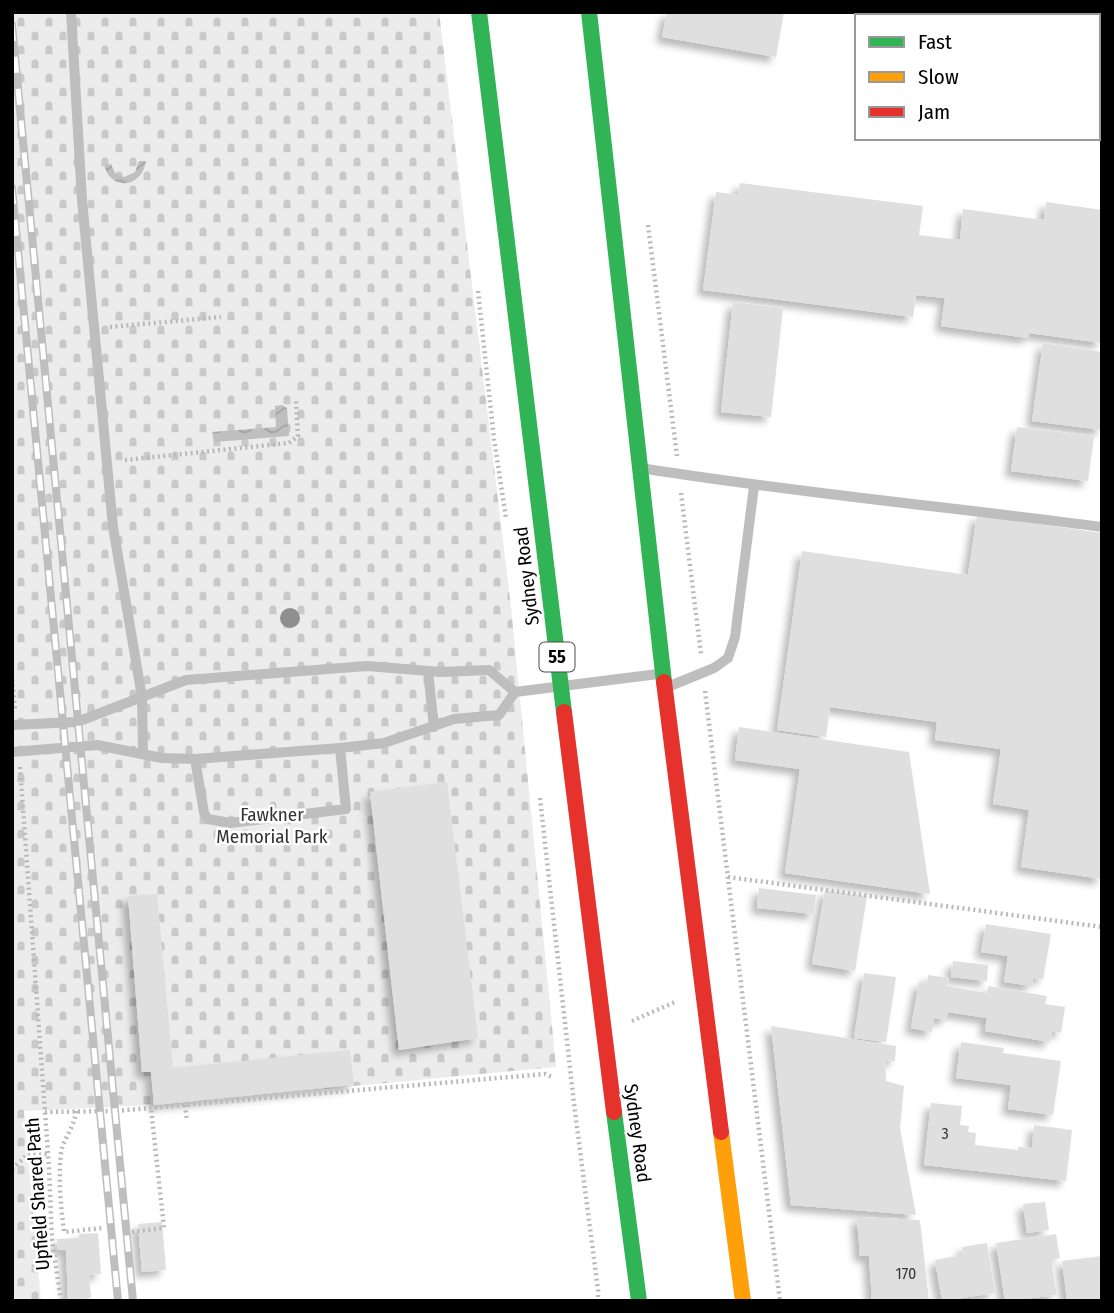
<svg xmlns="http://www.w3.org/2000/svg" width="1114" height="1313" viewBox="0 0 1114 1313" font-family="'Fira Sans Condensed',sans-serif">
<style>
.cemetery{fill:url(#cemetery-stones)}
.water{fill:url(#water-waves)}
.building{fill:#dfdfdf;filter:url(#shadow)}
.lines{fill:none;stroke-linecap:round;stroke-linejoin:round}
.path{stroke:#b9b9b9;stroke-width:4.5;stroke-dasharray:2 3.5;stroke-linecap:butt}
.lane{stroke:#bebebe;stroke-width:10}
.fast{stroke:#30b455;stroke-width:16}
.slow{stroke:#ff9f0a;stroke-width:16}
.jam{stroke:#e5322d;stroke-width:16}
.rail-casing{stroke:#bebebe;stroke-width:8}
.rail{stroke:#fff;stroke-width:5;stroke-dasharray:16;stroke-linecap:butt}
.tree{fill:#8f8f8f}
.labels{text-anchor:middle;stroke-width:5;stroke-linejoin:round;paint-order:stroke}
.number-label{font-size:16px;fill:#383838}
.shield{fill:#fff;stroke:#4c4c4c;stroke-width:2}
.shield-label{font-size:18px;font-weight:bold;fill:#000}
.street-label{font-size:19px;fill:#000;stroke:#fff}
.park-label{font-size:19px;fill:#333;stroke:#fff}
</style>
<defs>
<pattern id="cemetery-stones" width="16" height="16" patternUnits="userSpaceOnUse" patternTransform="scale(1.75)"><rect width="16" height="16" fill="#ececec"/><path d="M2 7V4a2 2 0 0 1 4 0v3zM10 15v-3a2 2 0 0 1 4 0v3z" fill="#c9c9c9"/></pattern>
<pattern id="water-waves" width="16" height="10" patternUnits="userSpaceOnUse" patternTransform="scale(1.75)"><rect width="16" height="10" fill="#bfbfbf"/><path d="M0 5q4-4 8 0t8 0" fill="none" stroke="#a2a2a2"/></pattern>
<filter id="shadow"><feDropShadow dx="-6" dy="6" stdDeviation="3.5" flood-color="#0004"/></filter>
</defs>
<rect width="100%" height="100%" fill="#fff"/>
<!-- cemetery -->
<path class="cemetery" d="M 12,12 L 439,12 L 511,607 L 556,1067 L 154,1105 L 24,1111 L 41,1301 L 12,1301 Z"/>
<!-- water -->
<path class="water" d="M 139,161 L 146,161 C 142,188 111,192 104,165 L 111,164 L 115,173 L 124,177 L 135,172 Z
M 282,405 L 287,408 L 289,436 L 214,442 L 212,432 L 276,427 L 275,406 Z"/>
<!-- building -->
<path class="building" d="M 667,12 L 784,12 L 776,57 L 662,37 Z
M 864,12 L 1057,12 L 1056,16 L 877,16 Z
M 740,183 L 923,206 L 919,235 L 960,240 L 963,209 L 1043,220 L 1041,244 L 1046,202 L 1102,210 L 1102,343 L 1029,333 L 1028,338 L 941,326 L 945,298 L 916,295 L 913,317 L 703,290 L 716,192 L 738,195 Z
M 733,302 L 783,308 L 771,417 L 721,412 Z
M 1043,343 L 1102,352 L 1102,430 L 1032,421 Z
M 1017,427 L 1094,436 L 1088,481 L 1011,471 Z
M 977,515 L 1102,533 L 1102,879 L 1021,867 L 1029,810 L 993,804 L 1001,749 L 935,740 L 937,722 L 830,707 L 826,737 L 777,730 L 802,551 L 968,575 Z
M 739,727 L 909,752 L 930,894 L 785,873 L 800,769 L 735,760 Z
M 447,782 L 478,1038 L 399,1050 L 370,792 Z
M 759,888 L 816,895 L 814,914 L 757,908 Z
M 825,890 L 867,896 L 855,971 L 812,964 Z
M 157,894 L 173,1068 L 350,1050 L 354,1085 L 154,1105 L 151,1072 L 142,1072 L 128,896 Z
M 986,924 L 1051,934 L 1043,979 L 1033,978 L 1032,986 L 1004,982 L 1008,956 L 981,952 Z
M 953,961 L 988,965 L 987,981 L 951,977 Z
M 864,973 L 896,977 L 886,1042 L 854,1038 Z
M 928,975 L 949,978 L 947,986 L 987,993 L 988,986 L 1047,996 L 1045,1004 L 1065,1007 L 1061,1033 L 1052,1031 L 1050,1042 L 985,1031 L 987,1018 L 948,1012 L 946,1020 L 934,1018 L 932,1032 L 911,1028 L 919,982 L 927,983 Z
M 771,1026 L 896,1046 L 895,1061 L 885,1060 L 886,1081 L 904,1086 L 900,1128 L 916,1215 L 791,1205 Z
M 961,1042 L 1004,1048 L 1003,1053 L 1061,1061 L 1053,1115 L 1008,1109 L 1011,1085 L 956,1078 Z
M 931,1103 L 962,1106 L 960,1125 L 969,1126 L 968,1132 L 976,1133 L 975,1145 L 1018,1150 L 1018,1147 L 1032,1148 L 1034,1125 L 1072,1130 L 1066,1181 L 924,1165 Z
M 1045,1202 L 1049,1230 L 1027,1233 L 1023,1204 Z
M 857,1217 L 920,1220 L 929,1301 L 872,1301 L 869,1256 L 860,1256 Z
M 162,1222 L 166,1270 L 142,1272 L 138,1224 Z
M 98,1233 L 101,1274 L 89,1275 L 91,1298 L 68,1300 L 66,1250 L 58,1250 L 57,1239 L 79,1238 L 79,1234 Z
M 1056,1234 L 1060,1258 L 1051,1260 L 1057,1295 L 1005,1301 L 996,1243 Z
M 987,1243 L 995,1293 L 942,1301 L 935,1260 L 963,1255 L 962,1247 Z
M 1102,1256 L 1100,1301 L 1067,1301 L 1062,1261 Z"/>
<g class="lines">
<!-- path -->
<path class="path" d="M 648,225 L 677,456
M 478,291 L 494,439 L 506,518
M 110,327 L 221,317
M 125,460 L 289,443 L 298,436 L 296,401
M 681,493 L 701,654
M 12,679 L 15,709
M 705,691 L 780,1301
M 20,767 L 49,1167 L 52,1239 L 61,1301
M 540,798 L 574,1104 L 598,1290 L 598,1301
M 728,877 L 1102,927
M 632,1021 L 675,1002
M 185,1105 L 187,1121
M 76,1111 C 74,1129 63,1139 61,1153 C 58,1180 61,1206 64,1232 L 103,1228
M 45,1112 L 115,1111 L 545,1074 L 552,1077
M 12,1169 L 28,1154 L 48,1154
M 132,1232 L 164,1228 L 151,1108"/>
<!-- lane -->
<path class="lane" d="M 71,12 L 82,200 L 113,527 L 142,697 L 143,753
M 647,469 C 798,493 950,507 1102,527
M 428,671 L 434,727
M 670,686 L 714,668 L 728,658 L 735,637 L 754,486
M 12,725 L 77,722 L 186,680 L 367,666 L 441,672 L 489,670 L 515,692 L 658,674
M 12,752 L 97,745 L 162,758 L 195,759 L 340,748 L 384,743 L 454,719 L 499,715 L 515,692
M 195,759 L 204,813 L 208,819 L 230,823 L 346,809 L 340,748"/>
<!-- fast -->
<path class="fast" d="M 479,12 L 564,712
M 589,12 L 664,682
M 614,1112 L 639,1301"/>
<!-- slow -->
<path class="slow" d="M 721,1132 L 743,1301"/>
<!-- jam -->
<path class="jam" d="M 664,682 L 721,1132
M 564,712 L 614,1112"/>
<!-- rail casing -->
<g class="rail-casing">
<path id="rail" d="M 12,25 L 133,1301
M 12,188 L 118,1301"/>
</g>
<!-- rail -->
<use href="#rail" class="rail"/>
</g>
<!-- trees -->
<circle class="tree" cx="290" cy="618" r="10"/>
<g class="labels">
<!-- number labels -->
<g class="number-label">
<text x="945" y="1139">3</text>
<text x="906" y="1279">170</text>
</g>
<!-- shield labels -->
<rect class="shield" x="539.5" y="642.5" width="35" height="29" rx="5"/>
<g class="shield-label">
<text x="557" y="663">55</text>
</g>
<!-- street labels -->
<g class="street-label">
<text transform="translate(526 576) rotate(-97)" y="7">Sydney Road</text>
<text transform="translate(638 1133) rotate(82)" y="7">Sydney Road</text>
<text transform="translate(37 1194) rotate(-94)" y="7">Upfield Shared Path</text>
</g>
<!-- park labels -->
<g class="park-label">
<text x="272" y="821">Fawkner<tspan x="272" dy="22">Memorial Park</tspan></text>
</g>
</g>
<!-- border -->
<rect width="1114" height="1313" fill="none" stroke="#000000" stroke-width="28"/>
<!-- legend -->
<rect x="855" y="14" width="245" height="126" fill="#ffffff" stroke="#999999" stroke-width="2"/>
<rect x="869" y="37" width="35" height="10" fill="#30b455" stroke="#999999" stroke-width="2"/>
<text x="918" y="49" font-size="21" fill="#000000">Fast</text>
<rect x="869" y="72" width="35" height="10" fill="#ff9f0a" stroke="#999999" stroke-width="2"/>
<text x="918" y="84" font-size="21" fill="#000000">Slow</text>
<rect x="869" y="107" width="35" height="10" fill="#e5322d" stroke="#999999" stroke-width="2"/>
<text x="918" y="119" font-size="21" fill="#000000">Jam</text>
</svg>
